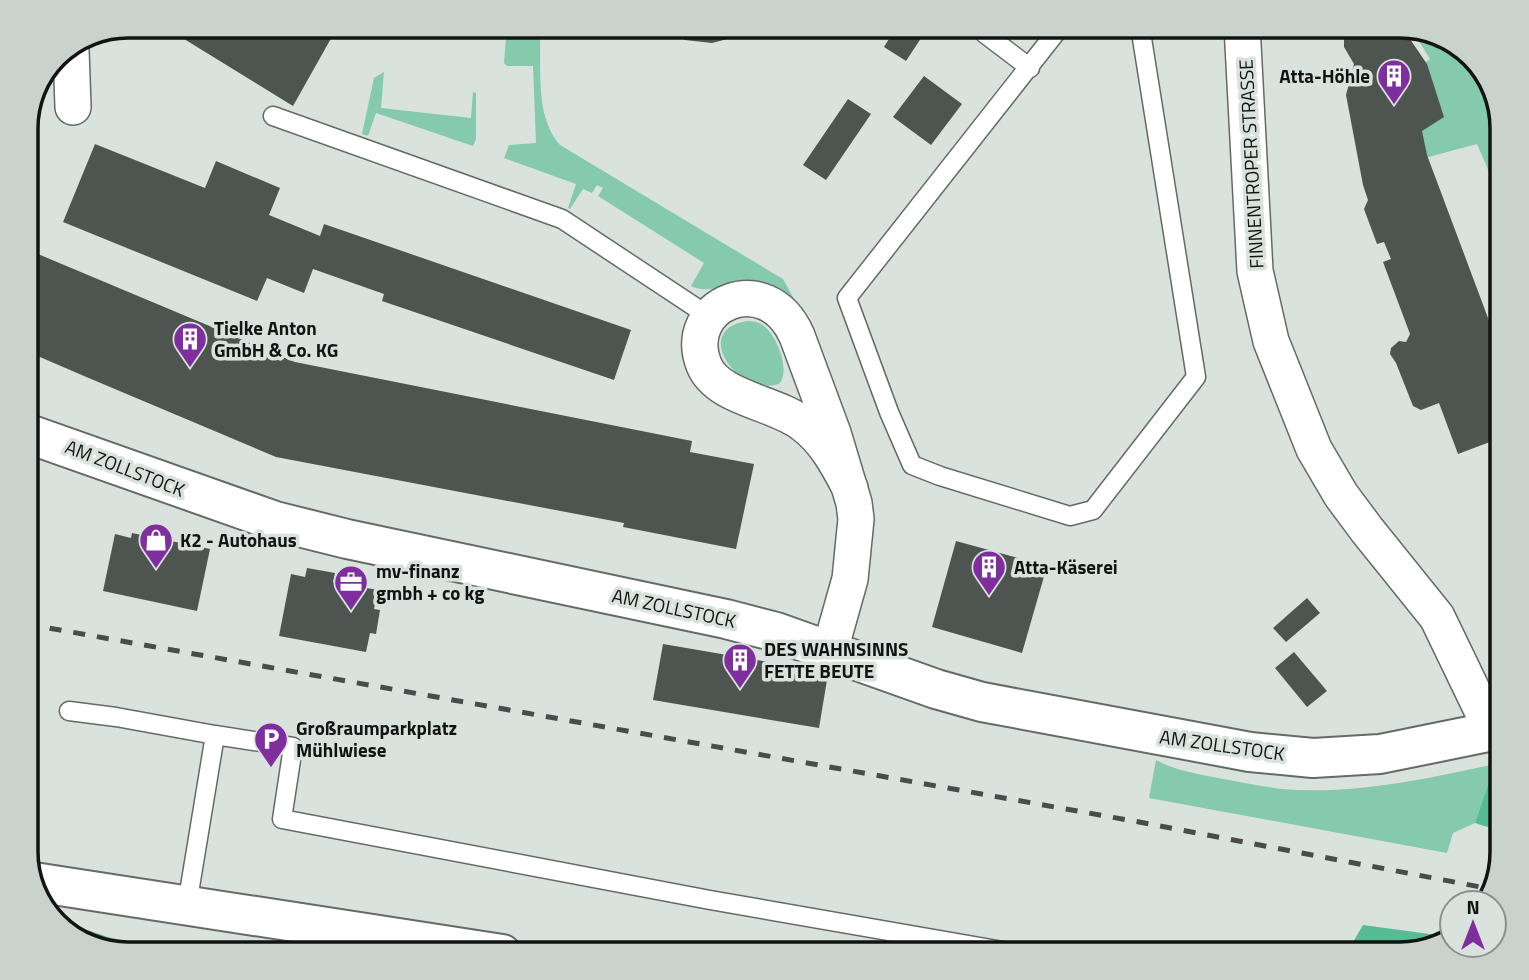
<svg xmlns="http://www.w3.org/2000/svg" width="1529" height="980" viewBox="0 0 1529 980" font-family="'Titillium Web',sans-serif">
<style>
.green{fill:#85caac}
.forest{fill:#57bb93}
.water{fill:#339b75}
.building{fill:#4e5551}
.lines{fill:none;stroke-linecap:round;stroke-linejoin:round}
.service-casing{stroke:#646b67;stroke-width:21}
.minor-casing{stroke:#646b67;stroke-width:38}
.tertiary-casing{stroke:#646b67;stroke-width:42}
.secondary-casing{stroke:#646b67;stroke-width:42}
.service{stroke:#fff;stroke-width:18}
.minor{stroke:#fff;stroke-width:35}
.tertiary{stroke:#fff;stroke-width:38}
.secondary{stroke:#fff;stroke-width:38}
.rail{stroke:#494c4b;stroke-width:5;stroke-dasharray:12 12;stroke-linecap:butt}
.labels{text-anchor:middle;stroke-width:7;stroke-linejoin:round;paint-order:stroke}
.poi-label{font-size:19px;font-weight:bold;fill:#121413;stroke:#dae2de;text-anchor:start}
.street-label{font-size:19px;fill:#121413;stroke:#dae2de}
.rim{fill:none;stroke:#121413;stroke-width:3.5}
</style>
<rect width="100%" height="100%" fill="#dae2de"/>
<!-- green -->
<path class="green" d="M 461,26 L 486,26 L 540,39 C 541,74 536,118 560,145 L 783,279 L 803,315 C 791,308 763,285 751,282 C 729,277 713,297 691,286 L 704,263 L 598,196 L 603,188 L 597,185 L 592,193 L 583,189 L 570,209 L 568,208 L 576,184 L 504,158 L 509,145 L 536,143 L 533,66 L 507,66 L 504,63 L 506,37 L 455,30 Z
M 1412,30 C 1425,34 1447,36 1458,45 C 1511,85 1503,146 1503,204 L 1477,144 L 1421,159 L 1387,90 L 1430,59 Z
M 384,72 L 381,108 L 471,118 L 473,92 L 476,93 L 476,139 L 473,146 L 376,113 L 368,136 L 362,134 L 374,78 Z
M 747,321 C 753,321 759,322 764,326 C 777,336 791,371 779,384 C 738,397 690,330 747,321 Z
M 1156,760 C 1174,770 1193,773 1213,777 C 1235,781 1259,786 1282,789 C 1353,795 1426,779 1495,764 L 1475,823 L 1453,833 L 1447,853 L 1149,798 Z"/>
<!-- forest -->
<path class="forest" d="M 1460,47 L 1489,78 L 1503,122 L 1503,163 L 1485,87 Z
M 1503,762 L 1503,832 L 1475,823 L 1495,764 Z
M 1363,925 L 1452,937 L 1452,939 L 1401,954 L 1346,954 Z"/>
<!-- water -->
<path class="water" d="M 56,919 L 107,937 L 187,954 L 129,954 L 72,937 Z"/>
<!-- building -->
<path class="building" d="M 163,26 L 338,26 L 293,106 Z
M 661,26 L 752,26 L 731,38 L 712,43 L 685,40 Z
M 897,26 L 929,26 L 906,61 L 884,47 Z
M 1344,26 L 1401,26 L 1427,64 L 1444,117 L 1422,131 L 1427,155 L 1503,358 L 1503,437 L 1458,454 L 1439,403 L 1421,410 L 1413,406 L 1396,363 L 1390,354 L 1391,348 L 1399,341 L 1406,342 L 1410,334 L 1383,262 L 1391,259 L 1384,242 L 1377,244 L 1364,209 L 1368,200 L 1363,185 L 1346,95 L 1354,64 L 1344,47 Z
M 924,76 L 962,104 L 931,145 L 893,117 Z
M 848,99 L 871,114 L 826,180 L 803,165 Z
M 95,144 L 205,188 L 216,161 L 280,188 L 269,215 L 320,236 L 324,224 L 631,330 L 614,380 L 382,301 L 384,294 L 313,269 L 304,293 L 267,278 L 257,301 L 63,222 Z
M 26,249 L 295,362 L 692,441 L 690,452 L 754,464 L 736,549 L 623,527 L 624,523 L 276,457 L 84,376 L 26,351 Z
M 26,495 L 38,498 L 28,553 L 26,552 Z
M 132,533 L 210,549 L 197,611 L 103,591 L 115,534 L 131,538 Z
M 956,541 L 1047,566 L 1022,653 L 932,627 Z
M 307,568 L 335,573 L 333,582 L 378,590 L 374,609 L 380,610 L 376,634 L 370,633 L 366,652 L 279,636 L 291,574 L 305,577 Z
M 1307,598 L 1320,613 L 1286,642 L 1273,628 Z
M 663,644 L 786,665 L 785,672 L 827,680 L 819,728 L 653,700 Z
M 1294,652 L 1327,691 L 1307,707 L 1275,668 Z"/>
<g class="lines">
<!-- service casing -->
<g class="service-casing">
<path id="service" d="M 989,26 L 984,33 L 1030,68
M 1061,26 L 847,298 L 889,412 L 912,465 L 940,476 L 1070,516 L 1093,510 L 1196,377 L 1140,26
M 273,116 L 562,219 L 710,317
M 69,711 L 116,717 L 215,735
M 187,905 L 215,735 L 293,747 L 282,819 L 710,900 L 1003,951"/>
</g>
<!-- minor casing -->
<g class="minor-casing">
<path id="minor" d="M 1242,26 L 1255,271 L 1271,341 L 1314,449 L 1341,495 L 1367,530 L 1437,617 L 1492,731
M 71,50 L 73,107
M 830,650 L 850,579 L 856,519 L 854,503 L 833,433 L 797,336 C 766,266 680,305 704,365 C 718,399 775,402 803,424 C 825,440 838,465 850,488"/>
</g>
<!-- tertiary casing -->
<g class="tertiary-casing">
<path id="tertiary" d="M 26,433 L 275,521 L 347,539 L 726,619 L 776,632 L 936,689 L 982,702 L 1250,752 L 1313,758 L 1380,754 L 1503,729"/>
</g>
<!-- secondary casing -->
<g class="secondary-casing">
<path id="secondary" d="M 34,882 L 502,954"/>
</g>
<!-- service -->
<use href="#service" class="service"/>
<!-- minor -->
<use href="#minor" class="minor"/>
<!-- tertiary -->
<use href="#tertiary" class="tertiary"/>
<!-- secondary -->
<use href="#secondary" class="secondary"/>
<!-- rail -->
<path class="rail" d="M 26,624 L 1139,822 L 1491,889"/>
</g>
<!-- icons -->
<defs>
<g id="building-pin" transform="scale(1.75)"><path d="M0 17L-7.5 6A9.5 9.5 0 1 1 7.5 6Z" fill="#7f2e9e" stroke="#dae2de"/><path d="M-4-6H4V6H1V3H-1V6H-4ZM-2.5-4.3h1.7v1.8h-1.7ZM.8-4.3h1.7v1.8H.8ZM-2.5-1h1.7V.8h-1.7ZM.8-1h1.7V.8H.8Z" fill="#fff"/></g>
<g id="shop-pin" transform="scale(1.75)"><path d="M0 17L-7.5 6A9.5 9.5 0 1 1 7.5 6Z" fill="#7f2e9e" stroke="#dae2de"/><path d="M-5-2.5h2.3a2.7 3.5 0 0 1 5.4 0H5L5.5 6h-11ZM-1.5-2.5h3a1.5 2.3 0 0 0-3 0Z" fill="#fff"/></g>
<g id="office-pin" transform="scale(1.75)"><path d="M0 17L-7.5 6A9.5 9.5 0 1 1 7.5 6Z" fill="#7f2e9e" stroke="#dae2de"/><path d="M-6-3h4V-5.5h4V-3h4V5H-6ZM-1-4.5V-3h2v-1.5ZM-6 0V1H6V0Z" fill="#fff"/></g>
<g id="parking-pin" transform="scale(1.75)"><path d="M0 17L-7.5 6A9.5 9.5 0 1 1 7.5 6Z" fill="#7f2e9e" stroke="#dae2de"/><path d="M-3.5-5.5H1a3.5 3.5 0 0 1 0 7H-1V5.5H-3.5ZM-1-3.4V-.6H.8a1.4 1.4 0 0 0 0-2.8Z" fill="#fff"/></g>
</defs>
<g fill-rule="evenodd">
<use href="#building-pin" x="1394" y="76"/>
<use href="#building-pin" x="190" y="339"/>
<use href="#shop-pin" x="156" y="540"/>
<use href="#building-pin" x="989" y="567"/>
<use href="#office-pin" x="351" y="582"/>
<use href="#building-pin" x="740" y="660"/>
<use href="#parking-pin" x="271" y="739"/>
</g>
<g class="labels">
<!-- poi labels -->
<g class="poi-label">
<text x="1370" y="83" text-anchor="end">Atta-Höhle</text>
<text x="214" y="335">Tielke Anton<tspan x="214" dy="22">GmbH &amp; Co. KG</tspan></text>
<text x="180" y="547">K2 - Autohaus</text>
<text x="1014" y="574">Atta-Käserei</text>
<text x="376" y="578">mv-finanz<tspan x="376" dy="22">gmbh + co kg</tspan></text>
<text x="764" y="656">DES WAHNSINNS<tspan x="764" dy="22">FETTE BEUTE</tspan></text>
<text x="296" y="735">Großraumparkplatz<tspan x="296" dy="22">Mühlwiese</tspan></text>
</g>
<!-- street labels -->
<g class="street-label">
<text transform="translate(1251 164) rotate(-93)" y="7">FINNENTROPER STRASSE</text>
<text transform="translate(125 468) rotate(21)" y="7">AM ZOLLSTOCK</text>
<text transform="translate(674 608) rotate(12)" y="7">AM ZOLLSTOCK</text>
<text transform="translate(1222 745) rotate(8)" y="7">AM ZOLLSTOCK</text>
</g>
</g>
<!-- crop -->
<path d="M0 0H1529V980H0ZM128 38H1400A90 90 0 0 1 1490 128V852A90 90 0 0 1 1400 942H128A90 90 0 0 1 38 852V128A90 90 0 0 1 128 38Z" fill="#cad2ce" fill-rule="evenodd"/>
<path class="rim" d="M128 38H1400A90 90 0 0 1 1490 128V852A90 90 0 0 1 1400 942H128A90 90 0 0 1 38 852V128A90 90 0 0 1 128 38Z"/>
<!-- north arrow -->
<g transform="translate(1473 924)"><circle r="33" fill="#dae2de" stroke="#8a908d" stroke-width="2"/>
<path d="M0-5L12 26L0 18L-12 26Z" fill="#7f2e9e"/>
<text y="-10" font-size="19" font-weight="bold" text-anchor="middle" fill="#121413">N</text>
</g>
</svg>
